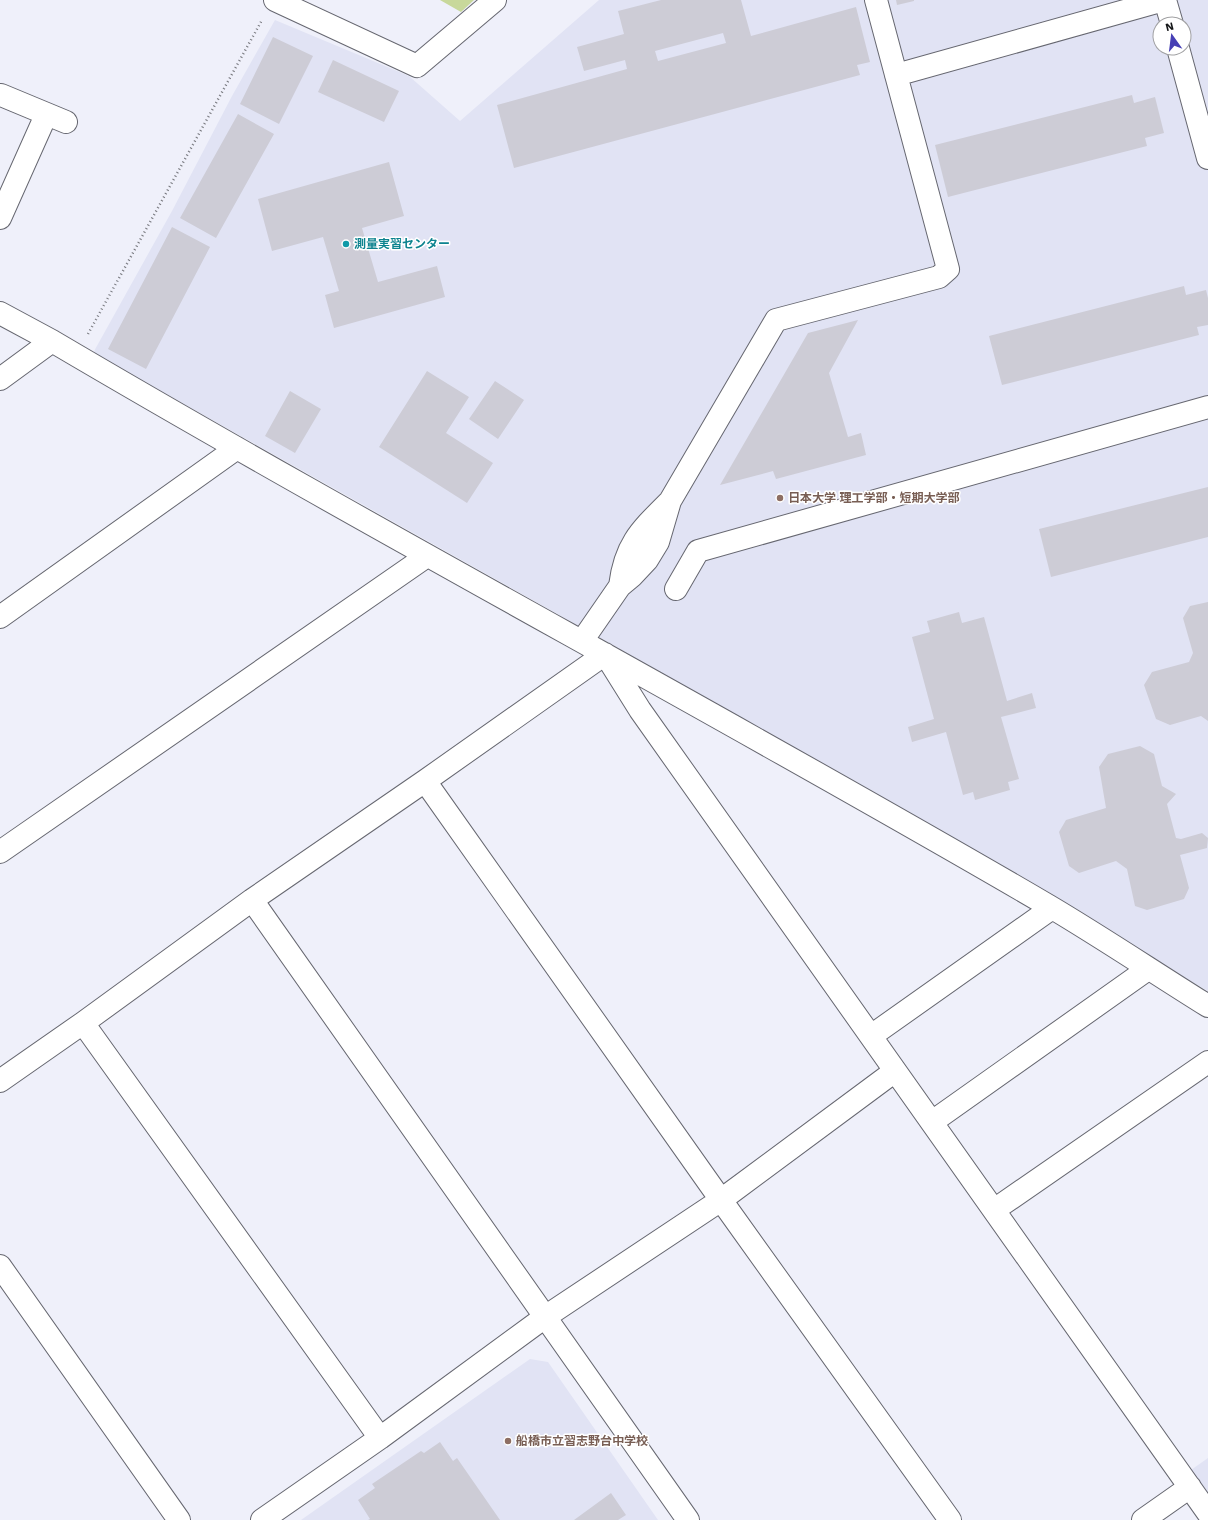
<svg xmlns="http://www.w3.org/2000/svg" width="1208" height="1520" viewBox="0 0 1208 1520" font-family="'Work Sans','Noto Sans JP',sans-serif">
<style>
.built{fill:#e1e3f4;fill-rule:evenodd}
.green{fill:#c8d89b}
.building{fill:#cdccd6;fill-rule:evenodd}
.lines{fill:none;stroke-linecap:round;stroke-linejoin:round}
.minor-casing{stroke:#666770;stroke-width:24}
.path{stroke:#7a7b81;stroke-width:2.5;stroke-dasharray:1 3;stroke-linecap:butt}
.minor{stroke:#fff;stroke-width:22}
.culture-dot{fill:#0f9aa8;stroke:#fff;stroke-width:1.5}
.education-dot{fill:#8d6e63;stroke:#fff;stroke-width:1.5}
.labels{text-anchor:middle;stroke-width:3;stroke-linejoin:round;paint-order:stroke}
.culture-label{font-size:12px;font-weight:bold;fill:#0d838f;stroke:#fff;text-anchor:start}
.education-label{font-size:12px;font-weight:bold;fill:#785e54;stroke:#fff;text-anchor:start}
</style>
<rect width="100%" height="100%" fill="#eff0fa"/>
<!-- built -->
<path class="built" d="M 599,0 L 1208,0 L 1208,991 L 611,644 L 93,353 L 172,211 L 232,96 L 275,20 L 409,76 L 460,121 ZM 1160,24 L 1184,24 L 1184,48 L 1160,48 Z
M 530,1359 L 548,1362 L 658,1520 L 301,1520 Z
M 1208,1458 L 1208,1494 L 1191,1470 Z"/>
<!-- green -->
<path class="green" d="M 440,0 L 474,0 L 461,12 Z"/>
<!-- building -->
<path class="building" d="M 661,0 L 741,0 L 751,36 L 856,7 L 870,62 L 857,65 L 860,75 L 514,168 L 497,105 L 627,69 L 625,60 L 584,71 L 577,47 L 624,34 L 618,11 ZM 723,33 L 726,43 L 658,61 L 655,51 Z
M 896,0 L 914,0 L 914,1 L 897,5 Z
M 273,37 L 313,56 L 279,124 L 240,104 Z
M 333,60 L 399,91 L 384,122 L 318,92 Z
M 1132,95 L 1134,103 L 1155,97 L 1164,133 L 1145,138 L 1147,146 L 948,197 L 935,145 Z
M 238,114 L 274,134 L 216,238 L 180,218 Z
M 389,162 L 404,216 L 362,228 L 378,282 L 437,266 L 445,297 L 334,328 L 325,295 L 339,291 L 323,237 L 272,251 L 258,199 Z
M 172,227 L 210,247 L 146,369 L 108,349 Z
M 1184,286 L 1186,295 L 1206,290 L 1208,298 L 1208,325 L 1197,327 L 1199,335 L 1002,385 L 989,336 Z
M 858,320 L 829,373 L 848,437 L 861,433 L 866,455 L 776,479 L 773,471 L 720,485 L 808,333 Z
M 427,371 L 469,397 L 446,433 L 493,463 L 467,503 L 379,447 Z
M 495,381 L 524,400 L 498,439 L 469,419 Z
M 290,391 L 321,409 L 295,453 L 265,436 Z
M 1208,487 L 1208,537 L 1051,577 L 1039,529 Z
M 1208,602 L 1208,721 L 1201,716 L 1170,725 L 1156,719 L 1144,685 L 1152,672 L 1189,662 L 1193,653 L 1183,618 L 1190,606 Z
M 959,612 L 962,623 L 984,617 L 1007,701 L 1032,693 L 1036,708 L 1001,717 L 1019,779 L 1008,782 L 1010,790 L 975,800 L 973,792 L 963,795 L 946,732 L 912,742 L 908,727 L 934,719 L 912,637 L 930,632 L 927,621 Z
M 1140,746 L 1154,754 L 1162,786 L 1176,794 L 1167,804 L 1176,838 L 1181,839 L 1202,833 L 1208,838 L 1207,848 L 1180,855 L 1189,888 L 1184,899 L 1147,910 L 1135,906 L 1127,869 L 1116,861 L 1079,873 L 1069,866 L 1059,832 L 1066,820 L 1106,808 L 1099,767 L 1108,754 Z
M 440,1442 L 453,1461 L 457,1458 L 500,1520 L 368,1520 L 370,1519 L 358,1500 L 375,1488 L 372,1484 L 421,1451 L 424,1453 Z
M 611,1493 L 626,1515 L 618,1520 L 574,1520 Z"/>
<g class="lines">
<!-- minor casing -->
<g class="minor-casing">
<path id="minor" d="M 275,0 L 417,66 L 495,0
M 1165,0 L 1172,24
M 1178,48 L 1208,158
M 896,75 L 1164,0
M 1,95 L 66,122
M 0,218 L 46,115
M 0,313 L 52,341 C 381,535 719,713 1049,906 C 1103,938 1155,973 1208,1006
M 0,379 L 52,341
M 620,586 C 625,545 640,531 668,503
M 676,589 L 698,551 L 1208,407
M 0,617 L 237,448
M 582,641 L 620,586 L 632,576 L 647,560 L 658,542 L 670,501 L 776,320 L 939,277 L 948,269 L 876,0
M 425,781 L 721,1200 L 950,1520
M 0,852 L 427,556
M 252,900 L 688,1520
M 83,1023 L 380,1438
M 871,1036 L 1052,908
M 0,1081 L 83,1023 L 252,900 L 425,781 L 605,654 L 640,710 L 1208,1513
M 932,1122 L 1148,969
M 994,1210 L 1208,1062
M 0,1266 L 179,1520
M 262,1520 L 380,1438 L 545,1317 L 721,1200 L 895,1071
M 1143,1520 L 1190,1487"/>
</g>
<!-- path -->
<path class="path" d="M 88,334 L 262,20"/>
<!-- minor -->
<use href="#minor" class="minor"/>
</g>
<!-- markers -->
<circle class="culture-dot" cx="346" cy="244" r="4"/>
<g class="education-dot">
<circle cx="780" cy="498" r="4"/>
<circle cx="508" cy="1441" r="4"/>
</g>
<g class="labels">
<!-- culture labels -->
<g class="culture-label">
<text x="354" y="248">測量実習センター</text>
</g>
<!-- education labels -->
<g class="education-label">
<text x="788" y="502">日本大学 理工学部・短期大学部</text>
<text x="516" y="1445">船橋市立習志野台中学校</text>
</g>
</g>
<!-- north arrow -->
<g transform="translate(1172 36) rotate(346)"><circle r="19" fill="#ffffff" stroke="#a1a1a3"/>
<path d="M0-3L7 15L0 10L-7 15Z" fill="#463fb5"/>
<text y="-6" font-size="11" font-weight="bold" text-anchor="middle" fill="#141518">N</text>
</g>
</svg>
